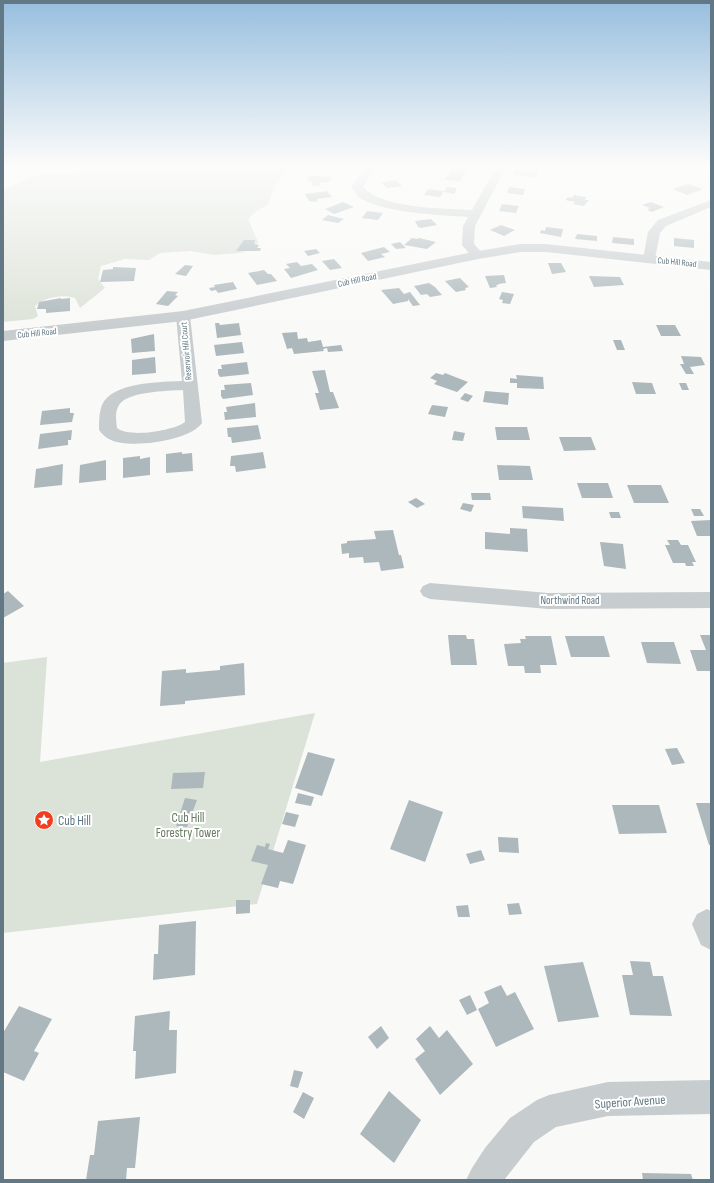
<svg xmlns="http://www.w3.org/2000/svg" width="714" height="1183" viewBox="0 0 714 1183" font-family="'Sofia Sans Condensed',sans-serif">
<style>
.green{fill:#dbe2d7}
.building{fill:#adb8bc}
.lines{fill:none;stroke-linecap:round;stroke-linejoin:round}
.minor{fill:#c7cccf;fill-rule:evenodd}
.tertiary{fill:#c7cccf;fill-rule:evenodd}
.labels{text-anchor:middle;stroke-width:4;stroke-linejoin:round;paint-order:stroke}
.far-street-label{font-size:9px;fill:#627884;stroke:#fff}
.street-label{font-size:11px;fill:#627884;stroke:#fff}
.near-park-label{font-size:13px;fill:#687b61;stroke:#fff}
.near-poi-label{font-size:13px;fill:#627884;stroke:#fff;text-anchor:start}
.near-street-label{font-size:13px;fill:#627884;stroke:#fff}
</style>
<rect width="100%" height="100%" fill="#f9f9f7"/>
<!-- green -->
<path class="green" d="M 82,167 L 292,167 L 276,183 L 268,204 L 254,213 L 248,219 L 258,242 L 254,248 L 240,253 L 214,255 L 191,251 L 160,253 L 149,260 L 125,259 L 101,266 L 98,279 L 105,288 L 80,308 L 75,298 C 61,294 46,297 35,306 L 38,316 L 33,319 L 3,322 L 3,190 L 35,175 L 73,175 L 86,169 Z
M 47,657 L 40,762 L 315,713 L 257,904 L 3,933 L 3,663 Z"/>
<!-- building -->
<path class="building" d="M 452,168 L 467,170 L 460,181 L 445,180 Z
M 516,169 L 538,171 L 536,177 L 514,175 Z
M 310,176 L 315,176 L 331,177 L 328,183 L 321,182 L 319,186 L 311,185 L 313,181 L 307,181 Z
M 396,180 L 402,186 L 387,188 L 381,183 Z
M 688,184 L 703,189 L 687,195 L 673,189 Z
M 447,187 L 457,188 L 454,194 L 444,192 Z
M 509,187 L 525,189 L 523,195 L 507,193 Z
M 428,189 L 444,191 L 440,197 L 424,195 Z
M 327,191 L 332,197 L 317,199 L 317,202 L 309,201 L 305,194 Z
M 574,195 L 586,197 L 585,200 L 589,200 L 584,206 L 573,204 L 575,202 L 565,200 L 568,197 L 572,198 Z
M 343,202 L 354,207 L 334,214 L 325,209 Z
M 651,202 L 664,207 L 652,212 L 647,210 L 650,208 L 642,205 Z
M 502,204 L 519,206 L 516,213 L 499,211 Z
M 367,211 L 383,213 L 378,220 L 362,218 Z
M 328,215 L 344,219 L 338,223 L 322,220 Z
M 431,219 L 437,225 L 421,228 L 418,227 L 415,221 Z
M 501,225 L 515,230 L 504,236 L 490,230 Z
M 546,227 L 563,229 L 561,237 L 540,233 L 541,230 L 545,231 Z
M 577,234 L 597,236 L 597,241 L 575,239 Z
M 613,237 L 634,239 L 634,245 L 612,243 Z
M 412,238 L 417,239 L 419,238 L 436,242 L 427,249 L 404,245 Z
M 674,238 L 694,240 L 694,248 L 674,246 Z
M 244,240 L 255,240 L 254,244 L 259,245 L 257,248 L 261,248 L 260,251 L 236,251 Z
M 400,242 L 406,248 L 396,249 L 391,244 Z
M 384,247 L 390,252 L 381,254 L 385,257 L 368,261 L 361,253 Z
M 316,249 L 320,253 L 308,256 L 304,251 Z
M 334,259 L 342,268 L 330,270 L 322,261 Z
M 297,262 L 301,266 L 312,264 L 318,270 L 291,278 L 284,269 L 290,268 L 286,264 Z
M 548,263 L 561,263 L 566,272 L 552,274 Z
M 185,265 L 193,266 L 186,276 L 175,274 Z
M 113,267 L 136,268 L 134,281 L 100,282 L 103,270 L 113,269 Z
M 264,270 L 268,274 L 271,274 L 277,281 L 257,285 L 248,273 Z
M 504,275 L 506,283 L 498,284 L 499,285 L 496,285 L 497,287 L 490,288 L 485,276 Z
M 589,276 L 620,277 L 624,285 L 594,287 Z
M 460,278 L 469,287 L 465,288 L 466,290 L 456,292 L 445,281 Z
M 233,282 L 237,289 L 218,293 L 216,290 L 211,291 L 209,288 L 215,287 L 214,285 Z
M 429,283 L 435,287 L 442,295 L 430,297 L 427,294 L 421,295 L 414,286 Z
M 399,288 L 404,294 L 410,292 L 420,305 L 413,306 L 408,299 L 408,301 L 393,304 L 381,290 Z
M 167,291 L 178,292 L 175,295 L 178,296 L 168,306 L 156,304 Z
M 502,292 L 514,294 L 510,304 L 502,303 L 503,300 L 499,299 Z
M 61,298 L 61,299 L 70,298 L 70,311 L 46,313 L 46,309 L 37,309 L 39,302 Z
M 215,323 L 219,323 L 220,325 L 239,323 L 241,335 L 217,338 Z
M 656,325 L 675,325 L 681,336 L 661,336 Z
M 297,332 L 298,339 L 307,338 L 308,342 L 321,340 L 323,347 L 341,345 L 343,351 L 328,352 L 327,348 L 323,349 L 324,351 L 294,354 L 292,348 L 287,349 L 282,333 Z
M 154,334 L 155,351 L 132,353 L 131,339 Z
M 613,340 L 621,340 L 625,350 L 617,350 Z
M 242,342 L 244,353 L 216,356 L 214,345 Z
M 681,356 L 701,357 L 705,365 L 690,367 L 694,374 L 686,374 L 680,364 L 684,364 Z
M 155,357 L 156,373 L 132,375 L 132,360 Z
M 247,362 L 249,374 L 220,377 L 218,374 L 218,369 L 222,369 L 221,365 Z
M 325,370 L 330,392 L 333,392 L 339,408 L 320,410 L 315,393 L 319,393 L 312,371 Z
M 436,373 L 443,375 L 445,373 L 468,382 L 457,392 L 434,384 L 437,381 L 430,378 Z
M 516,375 L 543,377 L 544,389 L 517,388 L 517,383 L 510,383 L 510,378 L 517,379 Z
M 632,382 L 652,383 L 656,394 L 636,394 Z
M 251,383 L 253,395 L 223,399 L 221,396 L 221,390 L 225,390 L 224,385 Z
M 679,383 L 686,383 L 689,390 L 682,390 Z
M 485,391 L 509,393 L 508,405 L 483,402 Z
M 465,393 L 473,396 L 468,402 L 460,399 Z
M 255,403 L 256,417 L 225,420 L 224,412 L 227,412 L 226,407 Z
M 432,405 L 448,407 L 445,417 L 428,414 Z
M 70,408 L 70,413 L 74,413 L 72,422 L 40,425 L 42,411 Z
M 258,425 L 261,439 L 232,443 L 231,437 L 228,437 L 227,428 Z
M 495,427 L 527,427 L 530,440 L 497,440 Z
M 72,430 L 71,440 L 68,440 L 68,445 L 38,449 L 40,434 Z
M 454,431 L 465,433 L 463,441 L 452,440 Z
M 559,437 L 591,437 L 596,450 L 564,451 Z
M 182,452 L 182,454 L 192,453 L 193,471 L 166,473 L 166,454 Z
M 263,452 L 266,468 L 236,472 L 235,466 L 230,466 L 231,456 Z
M 140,456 L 140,459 L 150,457 L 150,475 L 123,478 L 123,458 Z
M 106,460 L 106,480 L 79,483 L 80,465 Z
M 63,464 L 62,485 L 34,488 L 36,469 Z
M 497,465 L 530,466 L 533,480 L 499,480 Z
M 577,483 L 608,483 L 613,498 L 582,498 Z
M 627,485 L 661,485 L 669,503 L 634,503 Z
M 471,493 L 490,493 L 491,500 L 472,500 Z
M 416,498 L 425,504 L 417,508 L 408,502 Z
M 463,503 L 474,505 L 471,512 L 460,509 Z
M 522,506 L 563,508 L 564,521 L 523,518 Z
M 691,509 L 700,509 L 704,516 L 694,516 Z
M 609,512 L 619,512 L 621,518 L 611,518 Z
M 711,520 L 711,536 L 697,536 L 691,521 Z
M 510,528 L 527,529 L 528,552 L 485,549 L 485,532 L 510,534 Z
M 393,530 L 399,555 L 401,555 L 404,568 L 381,571 L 379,562 L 364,563 L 363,557 L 349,558 L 349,553 L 342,554 L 341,544 L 347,543 L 347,541 L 376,539 L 374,531 Z
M 667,540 L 678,540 L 681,545 L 688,545 L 696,562 L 692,562 L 694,566 L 686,566 L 685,563 L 673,563 L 665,545 L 670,545 Z
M 600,542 L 623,544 L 626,569 L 604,566 Z
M 8,591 L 24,606 L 3,618 L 3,594 Z
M 448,635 L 466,635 L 467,639 L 474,639 L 477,665 L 451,665 Z
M 700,635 L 711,635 L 711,671 L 697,671 L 690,650 L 706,650 Z
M 525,636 L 551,636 L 557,665 L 540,665 L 541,673 L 525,673 L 524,666 L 508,666 L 504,644 L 521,643 L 520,639 L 526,639 Z
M 565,636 L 604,636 L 610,657 L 571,657 Z
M 641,642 L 674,642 L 681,664 L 647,663 Z
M 244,663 L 245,695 L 185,701 L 185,704 L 160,706 L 162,671 L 186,669 L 186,673 L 220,670 L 220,666 Z
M 677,748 L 685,763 L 672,765 L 665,749 Z
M 308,752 L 335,759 L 322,796 L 295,788 Z
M 205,772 L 203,788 L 171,789 L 173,773 Z
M 298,793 L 314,797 L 311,806 L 295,803 Z
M 185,798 L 197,800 L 187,827 L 176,826 Z
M 409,800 L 443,812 L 425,862 L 390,849 Z
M 696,803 L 711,803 L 711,845 L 709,845 Z
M 612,805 L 659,805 L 667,833 L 619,834 Z
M 286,812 L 299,815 L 295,827 L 282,824 Z
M 498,837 L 518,838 L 519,853 L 499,852 Z
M 288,840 L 306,845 L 293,884 L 280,881 L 278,888 L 261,884 L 268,865 L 251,861 L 257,845 L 265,847 L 266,843 L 270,844 L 268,849 L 283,853 Z
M 481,850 L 485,860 L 470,864 L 466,854 Z
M 236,900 L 250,900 L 250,913 L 236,914 Z
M 519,903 L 522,914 L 509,915 L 507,904 Z
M 468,905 L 470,917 L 458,917 L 456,906 Z
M 196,921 L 195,975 L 153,980 L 154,954 L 158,954 L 159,925 Z
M 630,961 L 650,962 L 653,976 L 663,976 L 672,1016 L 630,1015 L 622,975 L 633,975 Z
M 583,962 L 599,1017 L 558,1022 L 544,966 Z
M 501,985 L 507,996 L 515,992 L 534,1029 L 496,1047 L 478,1009 L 489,1003 L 484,992 Z
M 470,995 L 477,1010 L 467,1015 L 459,1000 Z
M 19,1006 L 52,1019 L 34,1051 L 39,1053 L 24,1081 L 3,1072 L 3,1033 Z
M 170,1011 L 169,1030 L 177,1030 L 176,1073 L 135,1079 L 136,1051 L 133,1051 L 135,1016 Z
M 381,1026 L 389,1038 L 377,1049 L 368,1037 Z
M 430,1026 L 439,1038 L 447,1030 L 473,1064 L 440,1095 L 415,1059 L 425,1051 L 416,1039 Z
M 294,1070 L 303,1072 L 298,1088 L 290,1086 Z
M 389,1091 L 421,1120 L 394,1163 L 360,1134 Z
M 303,1092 L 314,1098 L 304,1119 L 293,1112 Z
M 140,1117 L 135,1168 L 127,1168 L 126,1180 L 86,1180 L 90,1155 L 94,1155 L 98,1121 Z
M 642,1173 L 691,1174 L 693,1180 L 643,1180 Z"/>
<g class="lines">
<!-- minor -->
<path class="minor" d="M 366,167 L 376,167 L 363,187 C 382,209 443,208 472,210 L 496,167 L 506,167 L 475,226 L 474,244 L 484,255 L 483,258 L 473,258 L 462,245 L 463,226 L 468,217 C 442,215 379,213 359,197 C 356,194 354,190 351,187 Z
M 711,200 L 711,207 L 666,226 L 660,233 L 655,259 L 654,262 L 644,262 L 643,259 L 648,232 L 658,220 Z
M 183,312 L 188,313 L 190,316 L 202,423 C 190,441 130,449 111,440 C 106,438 102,434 99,430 C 99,422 99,413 102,405 C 112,382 160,382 182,381 L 176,316 L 178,313 ZM 183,390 L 185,422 C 173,431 129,438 117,428 C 116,421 115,413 118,407 C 124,391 168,391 183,390 Z
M 430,583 L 548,593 L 711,592 L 711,608 L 548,609 L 430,599 L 423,596 L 420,591 L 423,586 Z
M 707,909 L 711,911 L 711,950 L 701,945 L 692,924 L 697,914 Z
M 711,1080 L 711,1114 L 608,1116 L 556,1127 L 534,1142 L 504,1180 L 466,1180 L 472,1168 L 485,1148 L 510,1118 L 537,1100 L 549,1095 L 608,1082 Z"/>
<!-- tertiary -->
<path class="tertiary" d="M 521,244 L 546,244 L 711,262 L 711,270 L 546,252 L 521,252 L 478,259 L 183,321 L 3,341 L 3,331 L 183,311 L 478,251 Z"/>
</g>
<!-- sky -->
<linearGradient id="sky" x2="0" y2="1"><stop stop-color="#97bede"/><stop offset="0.5" stop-color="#fcfcfb"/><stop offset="1" stop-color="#fcfcfb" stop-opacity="0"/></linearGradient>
<rect width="714" height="332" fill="url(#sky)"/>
<!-- icons -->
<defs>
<g id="sight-disc" transform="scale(1)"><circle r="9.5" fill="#f23d1e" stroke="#fff"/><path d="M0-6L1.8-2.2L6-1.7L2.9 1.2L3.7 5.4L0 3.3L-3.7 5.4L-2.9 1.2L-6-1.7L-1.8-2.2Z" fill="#fff"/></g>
</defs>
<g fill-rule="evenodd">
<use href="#sight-disc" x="44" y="820"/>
</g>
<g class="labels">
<!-- far-street labels -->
<g class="far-street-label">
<text transform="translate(677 262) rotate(6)" y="3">Cub Hill Road</text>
<text transform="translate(357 280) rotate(-12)" y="3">Cub Hill Road</text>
<text transform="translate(37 333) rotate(-6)" y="3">Cub Hill Road</text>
<text transform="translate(186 351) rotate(-95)" y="3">Reservoir Hill Court</text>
</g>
<!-- street labels -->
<g class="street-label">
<text x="570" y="604">Northwind Road</text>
</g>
<!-- near-park labels -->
<g class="near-park-label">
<text x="188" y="822">Cub Hill<tspan x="188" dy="15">Forestry Tower</tspan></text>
</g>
<!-- near-poi labels -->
<g class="near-poi-label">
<text x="58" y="825">Cub Hill</text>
</g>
<!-- near-street labels -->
<g class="near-street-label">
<text transform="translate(630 1101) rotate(-4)" y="5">Superior Avenue</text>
</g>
</g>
<!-- border -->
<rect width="714" height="1183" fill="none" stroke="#627884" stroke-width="8"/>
</svg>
